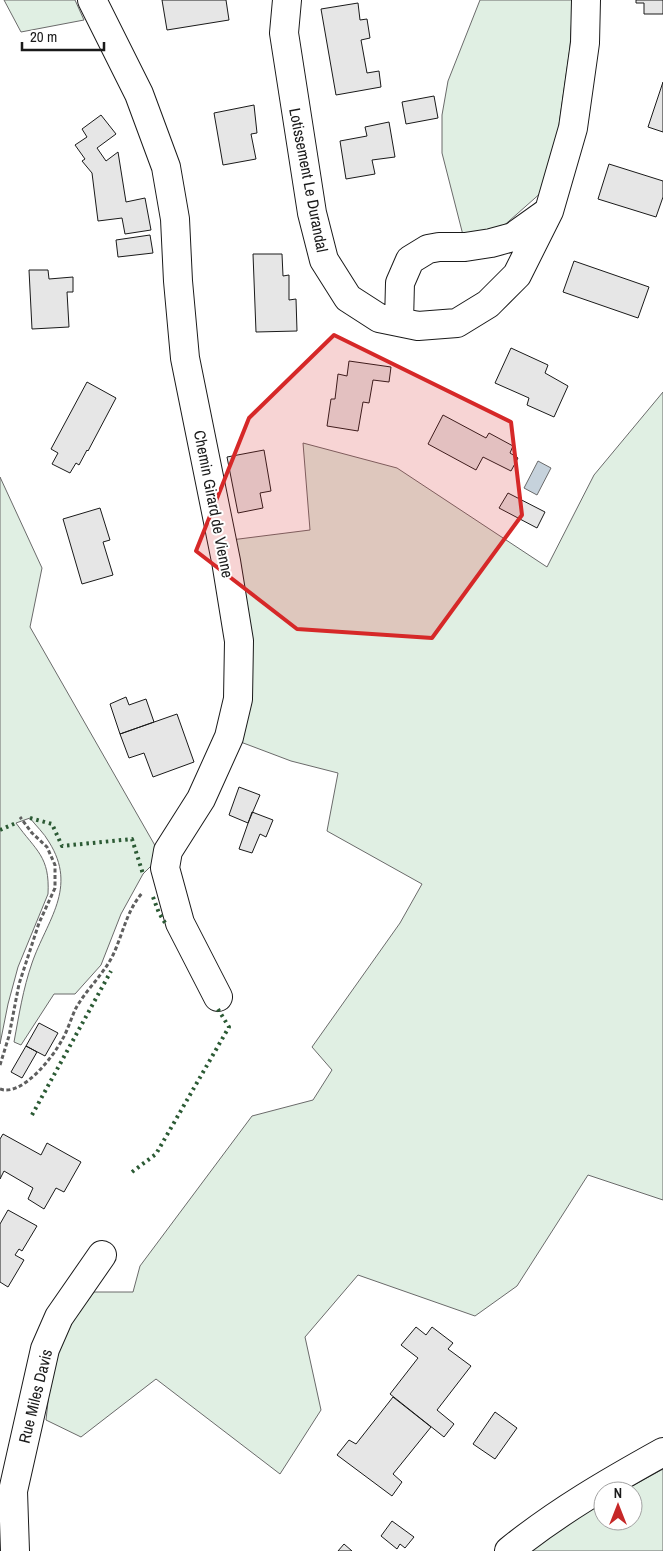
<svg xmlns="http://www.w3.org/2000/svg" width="663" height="1551" viewBox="0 0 663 1551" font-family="'Archivo Narrow',sans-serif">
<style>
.green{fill:#e0efe3;stroke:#6a6a6a}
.water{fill:#c6d2dc;stroke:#6a6a6a}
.building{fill:#e6e6e6;stroke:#1a1a1a}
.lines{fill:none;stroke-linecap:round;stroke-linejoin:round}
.minor-casing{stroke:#1a1a1a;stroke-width:30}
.path{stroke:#5f5f5f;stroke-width:3;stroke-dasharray:4 2.5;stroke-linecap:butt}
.minor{stroke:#fff;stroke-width:28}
.hedge{stroke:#2b5a34;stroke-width:4;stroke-dasharray:2.5 4;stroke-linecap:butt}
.marked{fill:#d62828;fill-opacity:0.2;stroke:#d62828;stroke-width:4;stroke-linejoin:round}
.labels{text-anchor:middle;stroke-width:4;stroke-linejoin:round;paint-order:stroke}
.street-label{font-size:16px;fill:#1a1a1a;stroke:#fff}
</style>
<rect width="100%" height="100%" fill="#fff"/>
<!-- green -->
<path class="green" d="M 4,0 L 75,0 L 84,20 L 21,32 Z
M 480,0 L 573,0 L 570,48 L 556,146 L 543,191 L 500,229 L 464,239 L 442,153 L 442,115 L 448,81 Z
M 663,392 L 663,1200 L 588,1175 L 517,1286 L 475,1316 L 358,1275 L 305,1337 L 321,1410 L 280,1474 L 156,1379 L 81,1437 L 46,1420 L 54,1346 L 94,1292 L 133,1292 L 140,1266 L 252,1116 L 313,1100 L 332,1070 L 312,1047 L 400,923 L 422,884 L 327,831 L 338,773 L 291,761 L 238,741 L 231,540 L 310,530 L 303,443 L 397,468 L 547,567 L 594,475 Z
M 0,477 L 42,568 L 30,627 L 161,856 L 143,874 L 121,914 L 101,965 L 75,994 L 54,994 L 21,1045 L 14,1042 C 19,1015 23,989 32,963 C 47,920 78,888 49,842 C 44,833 36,826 30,818 L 16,823 C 36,851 50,856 48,894 L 18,967 L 8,1004 L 0,1044 Z
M 663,1469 L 663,1551 L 529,1551 L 543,1538 L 603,1502 L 603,1521 L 633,1521 L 633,1491 L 623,1491 Z"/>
<!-- water -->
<path class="water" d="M 538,461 L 551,468 L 537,495 L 524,488 Z"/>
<!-- building -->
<path class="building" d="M 162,0 L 226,0 L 229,20 L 167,30 Z
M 636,0 L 663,0 L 663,14 L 644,14 L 644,3 L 636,3 Z
M 358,3 L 360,20 L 367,19 L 370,38 L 361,40 L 367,73 L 379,71 L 381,87 L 336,95 L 321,9 Z
M 663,82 L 663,132 L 648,127 Z
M 434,96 L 438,118 L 406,124 L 402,102 Z
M 254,105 L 257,133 L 251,134 L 256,159 L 223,165 L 214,113 Z
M 101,115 L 116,134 L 97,148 L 106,161 L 118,152 L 126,202 L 145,198 L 151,230 L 125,234 L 122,218 L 98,221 L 92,173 L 82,161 L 85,159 L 75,145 L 87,137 L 82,129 Z
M 389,122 L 395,157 L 372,160 L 375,174 L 346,179 L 340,141 L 367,136 L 365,127 Z
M 609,164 L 663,181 L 663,197 L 656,217 L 598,199 Z
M 150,235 L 153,253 L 118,257 L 116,240 Z
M 253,254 L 282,254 L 283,276 L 289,275 L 289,300 L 296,299 L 297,331 L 256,332 Z
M 574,261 L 649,287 L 638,318 L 563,292 Z
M 29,270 L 48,270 L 49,279 L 73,277 L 73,292 L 67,292 L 69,327 L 32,329 Z
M 511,348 L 548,365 L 545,373 L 568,386 L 554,417 L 527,405 L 529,398 L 495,383 Z
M 349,361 L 391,367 L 389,382 L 373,380 L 369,403 L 363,402 L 358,431 L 327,426 L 331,399 L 335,399 L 338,374 L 347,376 Z
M 87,382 L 116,398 L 88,451 L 87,450 L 79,465 L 76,463 L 70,473 L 52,464 L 58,453 L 51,449 Z
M 443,415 L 486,438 L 489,433 L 513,446 L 510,453 L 518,458 L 511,471 L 483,457 L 476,470 L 428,444 Z
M 264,450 L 271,491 L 260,493 L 263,508 L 238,513 L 227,457 Z
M 508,493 L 545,512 L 537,528 L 499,508 Z
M 100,508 L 110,540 L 103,542 L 113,575 L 82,584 L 63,519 Z
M 126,697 L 129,705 L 146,699 L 154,722 L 120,734 L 110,704 Z
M 177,714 L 194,762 L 153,777 L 144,753 L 129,758 L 120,734 Z
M 239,787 L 260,795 L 248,823 L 229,815 Z
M 252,812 L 273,820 L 266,837 L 260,834 L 252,853 L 239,849 Z
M 39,1023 L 58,1033 L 45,1056 L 26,1046 Z
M 26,1046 L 37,1052 L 22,1078 L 11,1072 Z
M 3,1134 L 41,1155 L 47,1143 L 81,1162 L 64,1192 L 56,1188 L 44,1209 L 28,1199 L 33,1188 L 4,1171 L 0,1179 L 0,1139 Z
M 8,1210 L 37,1226 L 22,1251 L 19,1249 L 15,1255 L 24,1260 L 8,1287 L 0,1282 L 0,1224 Z
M 416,1327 L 426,1335 L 432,1327 L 453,1343 L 448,1349 L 471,1366 L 437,1410 L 454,1424 L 444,1437 L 390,1394 L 418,1358 L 401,1345 Z
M 393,1397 L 431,1427 L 393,1474 L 402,1482 L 392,1496 L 337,1455 L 349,1440 L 356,1444 Z
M 495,1412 L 517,1428 L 495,1459 L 473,1444 Z
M 392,1521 L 414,1537 L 405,1548 L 400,1544 L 397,1549 L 381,1536 Z
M 344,1544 L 352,1551 L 338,1551 Z"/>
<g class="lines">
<!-- minor casing -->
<g class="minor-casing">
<path id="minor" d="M 92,0 L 139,94 L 166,167 L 175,219 L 178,281 L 185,358 L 226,561 L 239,641 L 238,699 L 229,737 L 201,799 L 168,851 L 165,868 L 180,923 L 218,997
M 287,0 L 284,33 L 312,213 L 324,260 L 348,298 L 379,318 L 418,326 L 457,323 L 488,304 L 517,275 L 549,211 L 573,128 L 585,43 L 586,0
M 399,322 L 400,283 L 410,260 L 428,249 L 439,247 L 465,247 L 491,243 L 513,237 L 545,214
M 15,1551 L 13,1491 L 45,1349 L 59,1317 L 102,1255
M 509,1551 C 557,1512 609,1482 663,1452"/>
</g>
<!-- path -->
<path class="path" d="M 0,1065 L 9,1036 L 19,984 L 39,923 L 55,888 L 55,865 L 47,847 L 32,833 L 20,817
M 0,1089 C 22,1097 53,1057 62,1040 C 68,1030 71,1018 76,1008 C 86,990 102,976 112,957 C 123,935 126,911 143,892"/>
<!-- minor -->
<use href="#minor" class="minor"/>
<!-- hedge -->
<path class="hedge" d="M 30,818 L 52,824 L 62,846 L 132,839 L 143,874
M 0,830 L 16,823
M 153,897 L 159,913 L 167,926
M 32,1115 L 111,971
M 132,1172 L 156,1154 L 229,1027 L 216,1006"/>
</g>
<!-- marked area -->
<path class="marked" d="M 334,335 L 511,422 L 522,515 L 432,638 L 297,629 L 196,551 L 249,418 Z"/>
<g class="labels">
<!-- street labels -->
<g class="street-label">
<text transform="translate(309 180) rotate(79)" y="6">Lotissement Le Durandal</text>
<text transform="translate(214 504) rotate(79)" y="6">Chemin Girard de Vienne</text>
<text transform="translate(35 1396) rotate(-76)" y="6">Rue Miles Davis</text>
</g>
</g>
<!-- north arrow -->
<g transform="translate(618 1506)"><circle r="24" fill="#ffffff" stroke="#a3a3a3"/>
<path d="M0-4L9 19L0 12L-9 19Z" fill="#c62828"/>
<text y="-8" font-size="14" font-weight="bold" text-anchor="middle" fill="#1a1a1a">N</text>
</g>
<!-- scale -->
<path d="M22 42v8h82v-8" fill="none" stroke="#1a1a1a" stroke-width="2.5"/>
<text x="30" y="42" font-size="15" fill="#1a1a1a" stroke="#ffffff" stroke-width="4" paint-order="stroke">20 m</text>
</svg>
